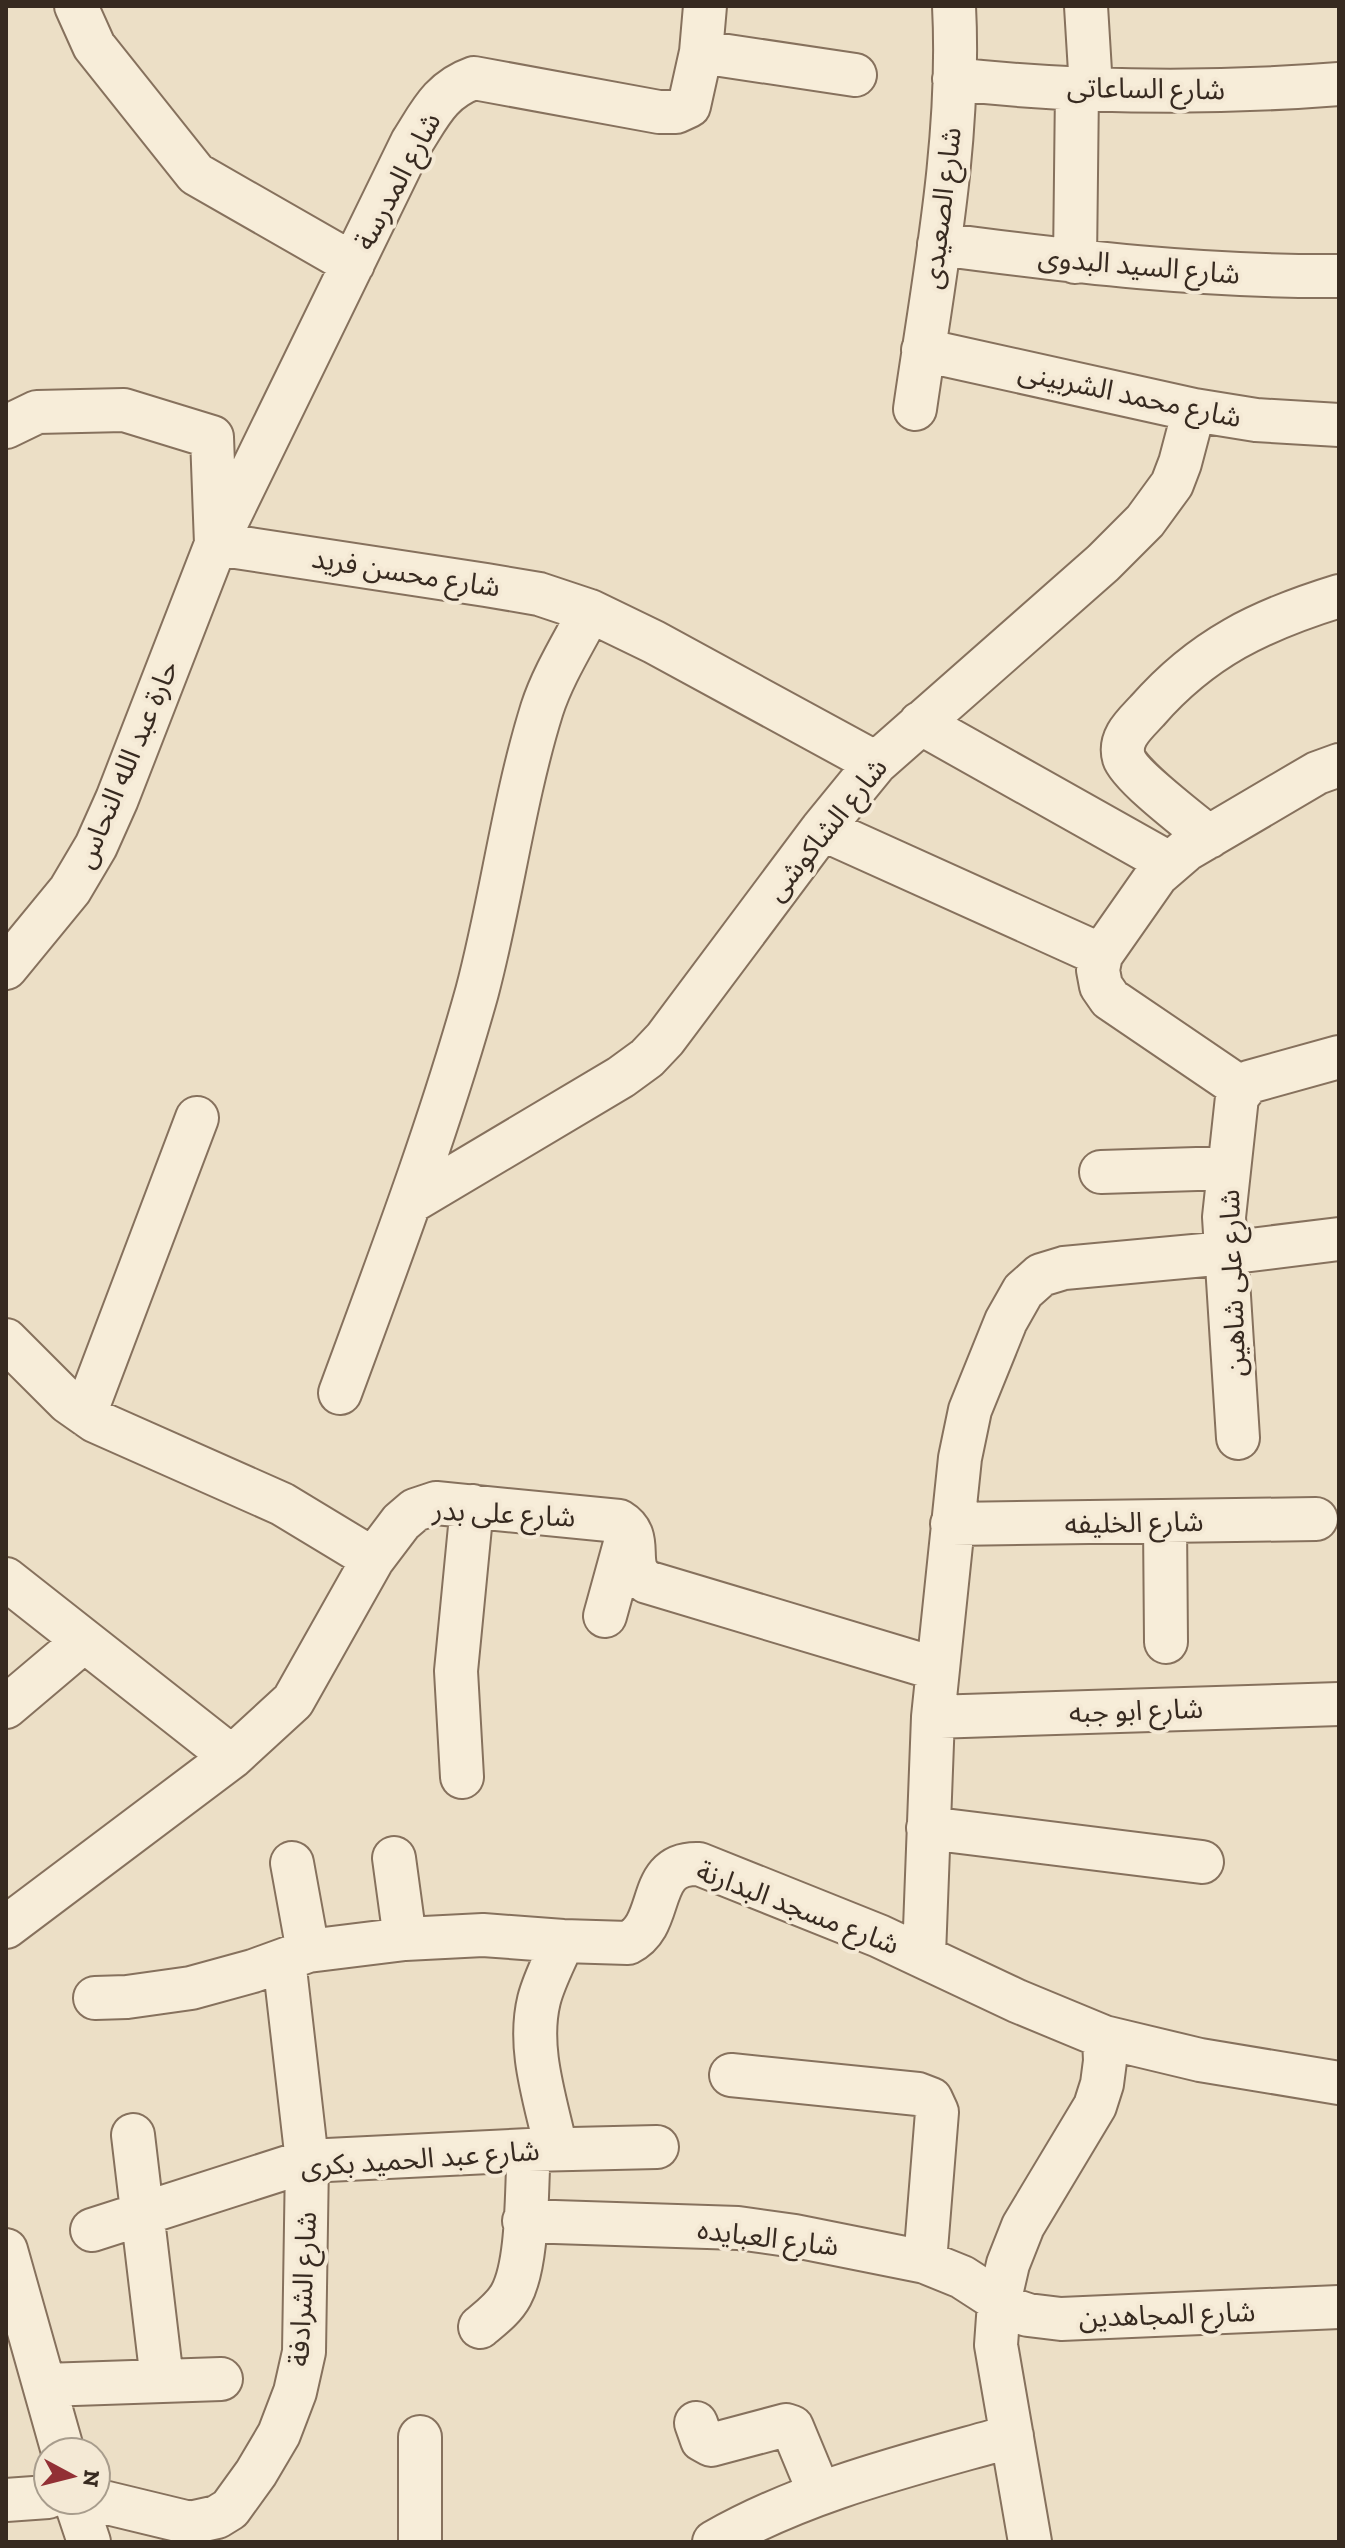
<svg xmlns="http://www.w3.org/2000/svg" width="1345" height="2548" viewBox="0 0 1345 2548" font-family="'Zilla Slab','Noto Sans Arabic',serif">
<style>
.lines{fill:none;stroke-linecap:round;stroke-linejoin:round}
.minor-casing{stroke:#86715d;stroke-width:46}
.minor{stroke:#f7edd9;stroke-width:42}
.labels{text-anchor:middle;stroke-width:8;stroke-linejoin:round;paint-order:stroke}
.street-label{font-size:28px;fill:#372a20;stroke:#f4e9d5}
</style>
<rect width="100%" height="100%" fill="#ecdfc6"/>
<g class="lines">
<!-- minor casing -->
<g class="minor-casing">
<path id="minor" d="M 76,6 L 94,46 L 196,174 L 353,264
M 1086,6 L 1091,88
M 701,52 L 855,75
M 954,79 C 1081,93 1212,94 1339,84
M 939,244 C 1072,262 1205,277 1339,276
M 1075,262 L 1077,88
M 923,350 L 1194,410 L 1256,420 L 1339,425
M 915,409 C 934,276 961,140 954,6
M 6,427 L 37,412 L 124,410 L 212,437 L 216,544 L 486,585 L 539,594 L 590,611 L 654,642 L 876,763
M 920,723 L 1169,863
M 822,829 L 1101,955
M 1209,837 C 1192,823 1129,775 1124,758 C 1118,738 1135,724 1147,711 C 1202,648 1261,620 1339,596
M 6,968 L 70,890 L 96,846 L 117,799 L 216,544 L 412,142 C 430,114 440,90 474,78 L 659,112 L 676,112 L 689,106 L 701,52 L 705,6
M 1241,1088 L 1110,999 L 1101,986 L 1098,970 L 1101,955 L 1157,875 L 1186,850 L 1317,773 L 1339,765
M 1101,1172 L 1229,1168
M 411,1202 L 621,1077 L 647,1058 L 665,1039 L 822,829 L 876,763 L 1103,563 L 1145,521 L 1172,484 L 1180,463 L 1194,410
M 6,1340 L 68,1402 L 95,1421 L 282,1504 L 373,1559
M 340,1393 C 389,1260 439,1128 477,992 C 502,898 513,802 542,709 C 553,675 574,642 590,611
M 85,1414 L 197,1118
M 1238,1438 L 1224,1217 L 1237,1097 L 1249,1082 L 1339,1057
M 1165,1522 L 1166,1642
M 952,1524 L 1316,1519
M 6,1579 L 232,1757
M 605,1616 L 627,1536
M 6,1707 L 84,1641
M 933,1717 L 1339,1704
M 462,1777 L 456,1671 L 472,1506
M 928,1828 L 1202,1862
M 394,1858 L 405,1939
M 292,1863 L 308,1951
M 6,1927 L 232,1757 L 293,1701 L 373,1559 L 401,1522 L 415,1510 L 436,1503 L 619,1521 C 647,1538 621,1566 647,1582 L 937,1669
M 924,1955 L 933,1717 L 960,1458 L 970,1410 L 1006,1321 L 1023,1291 L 1041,1275 L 1064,1268 L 1226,1253 L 1339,1239
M 95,1998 L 127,1997 L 191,1988 L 253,1971 L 308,1951 L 405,1939 L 483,1935 L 563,1941 L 628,1943 C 667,1924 644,1862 699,1864 L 879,1936 L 1017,2001 L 1104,2037 L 1200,2060 L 1339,2083
M 731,2075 L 918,2094 L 931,2099 L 937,2112 L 925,2262
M 133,2135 L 162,2380
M 556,2149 C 546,2101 527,2049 539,2000 C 544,1980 555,1960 563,1941
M 524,2221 L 738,2228 L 795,2236 L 925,2262 L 962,2277 L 1013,2310 L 1028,2315 L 1061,2319 L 1339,2307
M 92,2230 L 307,2161 L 529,2150 L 657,2147
M 6,2250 L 63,2452
M 480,2327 C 492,2317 504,2308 511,2295 C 529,2262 526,2188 529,2150
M 45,2385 L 221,2379
M 696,2423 L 702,2440 L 711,2445 L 786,2425 L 792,2427 L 819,2492
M 420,2437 L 420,2542
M 6,2500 L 48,2497
M 75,2500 L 89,2542
M 95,2500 L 190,2523 L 217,2517 L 230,2509 L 256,2473 L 279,2434 L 295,2392 L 304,2352 L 307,2161 L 284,1960
M 714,2542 C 807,2489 910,2465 1012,2436
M 1030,2542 L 996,2345 L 999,2303 L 1008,2264 L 1023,2226 L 1095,2106 L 1102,2084 L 1105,2061 L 1104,2037"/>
</g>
<!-- minor -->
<use href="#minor" class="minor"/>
</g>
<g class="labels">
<!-- street labels -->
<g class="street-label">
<text transform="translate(1146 88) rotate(1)" y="10">شارع الساعاتى</text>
<text transform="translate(397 181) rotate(-62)" y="10">شارع المدرسة</text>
<text transform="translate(941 208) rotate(-83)" y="10">شارع الصعيدى</text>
<text transform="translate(1139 265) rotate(5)" y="10">شارع السيد البدوى</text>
<text transform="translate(1130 394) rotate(12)" y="10">شارع محمد الشربينى</text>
<text transform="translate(406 572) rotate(9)" y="10">شارع محسن فريد</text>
<text transform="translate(126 764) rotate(-67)" y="10">حارة عبد الله النحاس</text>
<text transform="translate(826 829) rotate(-51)" y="10">شارع الشاكوشى</text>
<text transform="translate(1232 1283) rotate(-92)" y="10">شارع على شاهين</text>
<text transform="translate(504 1513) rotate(3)" y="10">شارع على بدر</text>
<text transform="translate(1134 1522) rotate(-1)" y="10">شارع الخليفه</text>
<text transform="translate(1136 1710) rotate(-2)" y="10">شارع ابو جبه</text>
<text transform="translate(798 1907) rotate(21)" y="10">شارع مسجد البدارنة</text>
<text transform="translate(420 2158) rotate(-4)" y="10">شارع عبد الحميد بكرى</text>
<text transform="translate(768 2237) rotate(7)" y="10">شارع العبايده</text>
<text transform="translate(302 2289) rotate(-87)" y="10">شارع الشرادفة</text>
<text transform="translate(1167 2314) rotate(-2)" y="10">شارع المجاهدين</text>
</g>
</g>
<!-- border -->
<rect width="1345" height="2548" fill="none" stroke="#372a20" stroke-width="16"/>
<!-- north arrow -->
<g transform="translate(72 2476) rotate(97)"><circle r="38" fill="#f4e9d5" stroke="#a89d8d" stroke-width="2"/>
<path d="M0-6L14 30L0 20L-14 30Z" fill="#923035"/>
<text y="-12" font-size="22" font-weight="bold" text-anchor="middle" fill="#372a20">N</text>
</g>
</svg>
